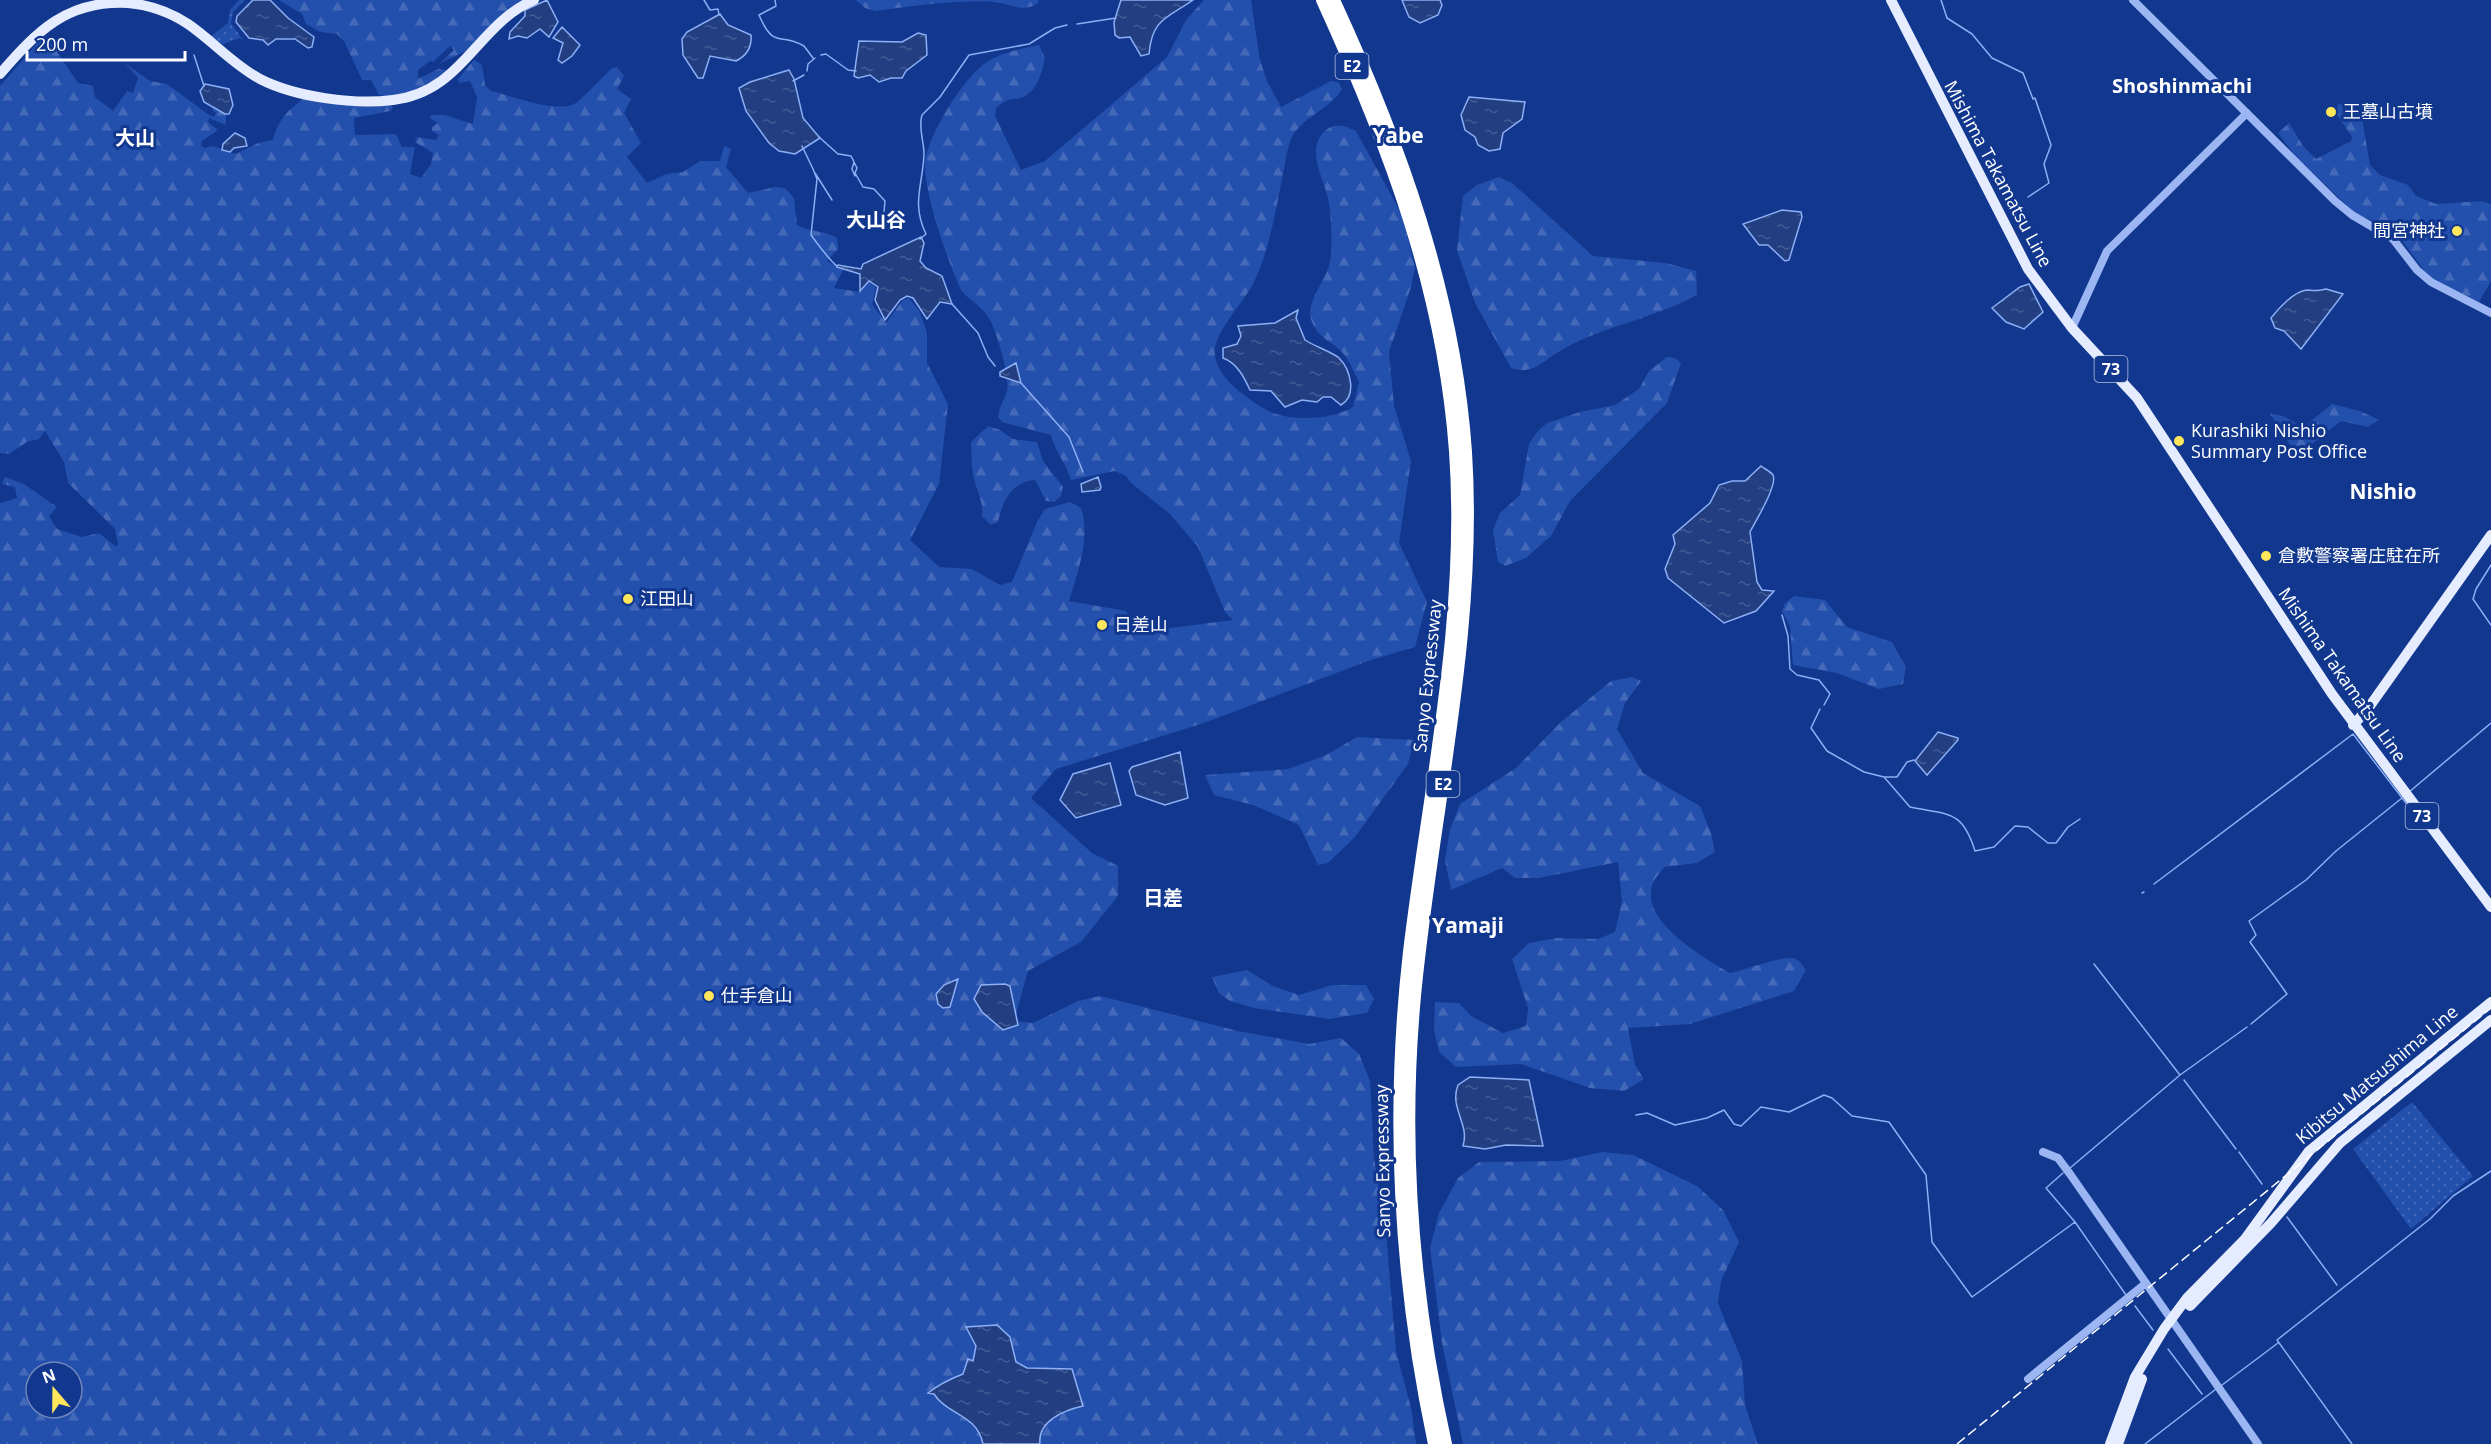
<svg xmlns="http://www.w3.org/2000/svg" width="2491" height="1444" viewBox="0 0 2491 1444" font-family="'Open Sans','Noto Sans JP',sans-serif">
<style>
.grass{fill:url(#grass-dots)}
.forest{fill:url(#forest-firs);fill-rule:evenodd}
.water{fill:url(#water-ripples);stroke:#8caff5;stroke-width:1.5}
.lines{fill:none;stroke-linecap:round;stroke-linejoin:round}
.stream{stroke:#8caff5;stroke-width:1.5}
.minor{stroke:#9bb6f2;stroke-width:8}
.major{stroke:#e5ecff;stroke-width:10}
.highway{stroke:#fff;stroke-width:12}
.rail{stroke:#fff;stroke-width:1.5;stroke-dasharray:10 4.5;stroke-linecap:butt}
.poi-dot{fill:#ffe65b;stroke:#11378e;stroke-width:2}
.labels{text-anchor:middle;stroke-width:6;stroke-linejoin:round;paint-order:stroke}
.shield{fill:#11378e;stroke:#b8c3dd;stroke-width:1.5}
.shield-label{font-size:16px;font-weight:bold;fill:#fff}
.poi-label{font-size:18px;fill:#fff;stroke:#11378e;text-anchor:start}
.street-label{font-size:18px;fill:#fff;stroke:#11378e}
.neighbourhood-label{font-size:20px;font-weight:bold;fill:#fff;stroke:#11378e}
.quarter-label{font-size:21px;font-weight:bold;fill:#fff;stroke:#11378e}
</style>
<defs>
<pattern id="grass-dots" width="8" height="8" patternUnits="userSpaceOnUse" patternTransform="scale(1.5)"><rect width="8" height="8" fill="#234fad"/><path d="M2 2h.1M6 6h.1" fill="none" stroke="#4469b9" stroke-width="1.8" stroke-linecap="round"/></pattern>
<pattern id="forest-firs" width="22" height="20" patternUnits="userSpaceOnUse" patternTransform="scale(1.5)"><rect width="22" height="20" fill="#234fad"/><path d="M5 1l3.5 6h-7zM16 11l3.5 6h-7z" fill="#4469b9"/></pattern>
<pattern id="water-ripples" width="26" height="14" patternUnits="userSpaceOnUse" patternTransform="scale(1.5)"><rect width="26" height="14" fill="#233f81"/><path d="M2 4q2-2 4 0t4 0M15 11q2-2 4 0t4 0" fill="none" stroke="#445c94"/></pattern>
</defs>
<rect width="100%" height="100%" fill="#11378e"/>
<!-- grass -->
<path class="grass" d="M 239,0 L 245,0 L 233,12 L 231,23 L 243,40 L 239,38 L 223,44 L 212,39 L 211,36 L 228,23 L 230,10 Z
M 2412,1102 L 2473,1176 L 2411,1229 L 2353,1149 Z"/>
<!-- forest -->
<path class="forest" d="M 279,0 L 524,0 L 505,12 L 468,50 L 439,64 L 454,50 L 450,46 L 433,62 L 430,61 L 418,70 L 418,79 L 438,69 L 447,70 L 465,54 C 446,78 411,102 379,95 L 371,80 L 362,80 L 344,41 L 337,34 L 320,32 L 306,24 L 302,14 Z
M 856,0 L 1038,0 L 1038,3 C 1024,14 1009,3 994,2 C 953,0 915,6 876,11 L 865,8 Z
M 1204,0 L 1251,0 L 1260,60 L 1267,81 L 1281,107 L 1331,81 L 1338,82 L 1342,89 C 1330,110 1302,116 1291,139 C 1286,151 1285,167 1282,179 C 1275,214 1269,252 1253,284 C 1244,302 1211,335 1215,356 C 1219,379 1244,396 1263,408 C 1285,422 1330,421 1353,407 L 1359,382 C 1354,372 1349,359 1341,351 C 1330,341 1318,337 1312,322 C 1304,302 1326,282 1330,262 C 1333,245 1331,220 1329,203 C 1326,181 1303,149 1326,130 C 1336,122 1346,126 1356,131 L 1402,215 L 1415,267 L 1411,287 L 1389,352 L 1394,406 L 1411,461 L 1399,543 L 1427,602 L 1415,647 L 1368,661 L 1204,723 L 1056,769 L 1031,798 L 1092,853 L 1118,866 L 1118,896 L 1081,942 L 1028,971 L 1014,1021 L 1033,1023 L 1078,1001 L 1100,996 L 1238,1031 L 1309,1044 L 1341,1038 L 1359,1054 L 1370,1081 L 1374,1157 L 1386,1233 L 1396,1351 L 1412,1412 L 1416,1444 L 0,1444 L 0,503 L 17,498 L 15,487 L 2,484 L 5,477 L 24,484 L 57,507 L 49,516 L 57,529 L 82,537 L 99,533 L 115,546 L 118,545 L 115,529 L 68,483 L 64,462 L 45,431 L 39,439 L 27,442 L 9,454 L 0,453 L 0,86 L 43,37 L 49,40 L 78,83 L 93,86 L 95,97 L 113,111 L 127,91 L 133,93 L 138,78 L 125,63 L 150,81 L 167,84 L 209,115 L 214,117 L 216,113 L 212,110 L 214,107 L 226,115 L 226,125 L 209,118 L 208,122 L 218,130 L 202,141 L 201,146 L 205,148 L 213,146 L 236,154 L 258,143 L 273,140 C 278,120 287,111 303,99 L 391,105 L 393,108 L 390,111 L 354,118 L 355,135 L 396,134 L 402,147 L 415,147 L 410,174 L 421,178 L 431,164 L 433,153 L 415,142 L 417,137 L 436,140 L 439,135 L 432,131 L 432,127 L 438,123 L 430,118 L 431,115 L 445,115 L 473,124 L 477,97 L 470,81 L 459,83 L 458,79 L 474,60 L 482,65 L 485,85 L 491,91 C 512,96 555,113 574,104 C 578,103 606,74 612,68 L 617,67 L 624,76 L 617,89 L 631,99 L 624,113 L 641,143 L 627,157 L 647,183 L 666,174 L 683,172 L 700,161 L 720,161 L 724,146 L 731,149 L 726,167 L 748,193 L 775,187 L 785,188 L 794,198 L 797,225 C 810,232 823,230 837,238 L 838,249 L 827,261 L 843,270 L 834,288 L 860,292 L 869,282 L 876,288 L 872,304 L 886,323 L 903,300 L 909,298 L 920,312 L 927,333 L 927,363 L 948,404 L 939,484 L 910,540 L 939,567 L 972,569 L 1000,585 L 1012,582 L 1037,522 L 1045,509 L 1070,502 L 1081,508 C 1091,538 1078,571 1069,601 L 1126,611 L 1138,632 L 1233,620 L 1225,612 L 1198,547 L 1170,514 L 1131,483 L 1126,476 L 1115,471 L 1071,480 C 1066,463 1055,452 1051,435 L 1002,422 L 998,417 C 999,407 1004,400 1007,391 C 1010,377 998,338 992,324 C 984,305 965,299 960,288 C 947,258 925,197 925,165 C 925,139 965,75 987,62 C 1002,52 1022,49 1039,45 L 1045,58 C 1042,71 1038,89 1025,96 C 1013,102 1012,94 996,108 L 995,116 L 1021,170 L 1045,161 L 1167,57 L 1186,20 ZM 36,1372 L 72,1372 L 72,1408 L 36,1408 Z
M 2351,102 L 2360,106 L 2370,165 L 2380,175 L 2408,185 L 2416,196 L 2436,204 L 2482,201 L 2491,204 L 2491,281 L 2479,302 L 2429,277 L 2400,238 L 2389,228 L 2356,214 L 2297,158 L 2278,133 L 2289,123 L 2303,146 L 2316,159 L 2351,141 L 2352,137 L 2336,113 L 2338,104 Z
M 1499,177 L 1512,183 L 1593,256 L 1666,263 L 1696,271 L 1697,295 C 1653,319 1602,326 1560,351 C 1541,362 1534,375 1511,368 L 1475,303 L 1457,250 L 1463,196 L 1477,185 Z
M 1667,357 L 1675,358 L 1681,363 L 1667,403 L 1570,501 L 1551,536 L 1526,558 L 1505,566 L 1498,562 L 1493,530 L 1500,513 L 1520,495 L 1529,444 L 1537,432 L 1547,423 L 1580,412 L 1615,405 L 1639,389 L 1649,371 Z
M 2332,404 L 2360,411 L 2379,420 L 2368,427 L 2341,421 L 2307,448 L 2290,445 L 2270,414 C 2291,415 2290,424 2305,426 Z
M 988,426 L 1000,430 L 1013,439 L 1037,442 L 1043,461 L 1063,487 L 1061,496 L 1054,502 L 1046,501 L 1035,480 C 1011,482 1003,501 998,522 L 991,525 L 982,516 C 984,500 975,489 973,473 C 971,463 972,452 971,442 Z
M 1794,596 L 1825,600 L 1847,627 L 1892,642 L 1906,667 L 1903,684 L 1879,689 L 1837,673 L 1793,665 L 1790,626 L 1782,611 L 1785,603 Z
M 1632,677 L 1641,681 L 1625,703 L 1617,729 L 1643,773 L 1700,806 L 1711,833 L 1715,852 L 1697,863 L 1664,867 C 1661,872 1655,878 1653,883 C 1638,921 1705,958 1730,973 C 1746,970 1784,954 1796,959 C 1800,961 1804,967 1806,970 L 1794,991 L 1690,1024 L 1628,1028 L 1635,1065 L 1644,1079 L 1624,1091 L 1590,1088 L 1521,1064 L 1456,1067 L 1439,1052 L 1434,1030 L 1435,1002 L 1459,1003 L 1471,1016 L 1503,1033 L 1526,1026 L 1528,1008 L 1512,959 L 1529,943 L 1557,938 L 1598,939 L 1615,932 L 1622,901 L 1618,862 L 1539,878 L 1515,878 L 1502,868 L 1451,890 L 1445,860 L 1450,829 L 1460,804 L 1516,768 L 1561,722 L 1611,681 Z
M 1357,737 L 1414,740 L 1408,764 L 1355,837 L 1328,863 L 1318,865 L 1299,825 L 1253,805 L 1214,795 L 1205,775 L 1288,769 L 1326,755 Z
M 1247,970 L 1273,986 L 1299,995 L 1332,985 L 1366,985 L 1374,999 L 1367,1013 L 1329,1019 L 1254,1008 L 1230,1001 L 1219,993 L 1212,977 Z
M 1602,1152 L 1633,1155 L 1697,1186 L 1723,1210 L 1739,1242 L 1721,1281 L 1718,1303 L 1742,1361 L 1745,1405 L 1758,1444 L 1463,1444 L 1442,1343 L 1430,1248 L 1439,1213 L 1458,1178 L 1479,1162 L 1560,1161 Z"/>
<!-- water -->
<path class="water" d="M 253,0 L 270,0 L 288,18 L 314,37 L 312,47 L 308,48 L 295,39 L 276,39 L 268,45 L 263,40 L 249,38 L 236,22 L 237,16 Z
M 547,0 L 558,22 L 549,37 L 540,29 L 527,38 L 518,36 L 509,39 L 510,32 L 525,16 L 525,10 Z
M 1121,0 L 1193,0 C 1168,18 1152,18 1149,54 L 1141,56 L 1130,37 L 1119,38 L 1115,35 L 1114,22 Z
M 1402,0 L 1440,0 L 1442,5 L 1438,15 L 1420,23 L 1409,17 Z
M 720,14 L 728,25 L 751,35 C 752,47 746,56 736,61 L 710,56 L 703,78 L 698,78 L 683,55 L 682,39 L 687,32 Z
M 562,27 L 580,45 L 572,56 L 562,63 L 558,60 L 563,43 L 553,38 Z
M 918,33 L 926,35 L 927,55 L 906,71 L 902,78 L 891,78 L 879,82 L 870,75 L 858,78 L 854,76 L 859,41 L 902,42 Z
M 789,70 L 794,79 L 803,118 L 820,138 L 795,154 L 779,151 L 769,143 L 746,111 L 739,88 L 750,82 Z
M 205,84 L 229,89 L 233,105 L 229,114 L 225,114 L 204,102 L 200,91 Z
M 1469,97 L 1525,102 L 1522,119 L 1503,133 L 1500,149 L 1489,151 L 1478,145 L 1475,137 L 1465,130 L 1461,115 Z
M 235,133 L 245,138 L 247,146 L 234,148 L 230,152 L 222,150 L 223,144 Z
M 1782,210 L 1801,212 L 1802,217 L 1789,260 L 1785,261 L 1768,245 L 1759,245 L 1743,224 Z
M 921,237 L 924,243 L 920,261 L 926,268 L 942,276 L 952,304 L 940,302 L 927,319 L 913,298 L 907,296 L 900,300 L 885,320 L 875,300 L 878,287 L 869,281 L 860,291 L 860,274 L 837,267 L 838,265 L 861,269 L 863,264 Z
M 2029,284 L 2043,312 L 2024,329 L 2006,322 L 1992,308 L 2020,287 Z
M 2326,289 L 2343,294 L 2301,349 L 2284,331 L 2275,328 L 2271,318 C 2278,309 2294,291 2307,290 C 2317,290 2313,292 2326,289 Z
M 1298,310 L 1296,318 L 1305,340 C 1314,346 1334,353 1339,358 C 1351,370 1357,396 1341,405 L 1331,397 L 1323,397 L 1317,402 L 1302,400 L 1285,407 L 1271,391 L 1250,390 C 1244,377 1237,363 1223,358 L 1223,348 L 1237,344 L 1241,336 L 1238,326 L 1275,323 Z
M 1016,363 L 1021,383 L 1000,376 L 1000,372 Z
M 1761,466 C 1765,469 1771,472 1773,475 C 1778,485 1755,522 1750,532 L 1757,582 L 1762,590 L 1774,591 L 1756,611 L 1724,623 L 1668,578 L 1665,569 L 1675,544 L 1673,535 L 1710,503 L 1719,485 L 1732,481 L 1745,481 Z
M 1098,477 L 1101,487 L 1100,490 L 1082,492 L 1081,484 Z
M 1938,732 L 1958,738 L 1958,740 L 1927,775 L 1915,761 Z
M 1180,752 L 1188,798 L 1165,805 L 1136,795 L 1129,771 L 1132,767 Z
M 1110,763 L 1121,805 L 1076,818 L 1060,800 L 1073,774 Z
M 958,979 L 950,1007 L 943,1008 L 938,1004 L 936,994 L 944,985 Z
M 1005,984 L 1010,986 L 1018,1025 L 1003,1030 L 982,1012 L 974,999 L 981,985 Z
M 1470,1077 L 1529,1080 L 1543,1146 L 1506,1145 L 1485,1149 L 1463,1146 C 1470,1124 1449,1108 1458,1085 Z
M 997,1325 L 1010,1337 L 1016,1362 L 1027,1368 L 1072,1369 L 1083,1406 C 1065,1410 1037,1421 1040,1444 L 983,1444 C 977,1414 947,1415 934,1394 L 928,1393 C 938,1385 950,1379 963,1374 L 968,1359 L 973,1361 L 976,1346 L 966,1327 Z"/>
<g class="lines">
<!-- stream -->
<path class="stream" d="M 704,0 L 710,10 L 718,9 L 719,15
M 775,0 L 776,6 L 759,15 C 774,50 780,32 804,46 L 813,58
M 1941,0 L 1947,18 L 1972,34 L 1992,58 L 2023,73 L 2033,99 L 2035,98 L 2051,145 L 2044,164 L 2049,183 L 2028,197
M 1077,24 L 1116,18
M 194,55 L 204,86
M 821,55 L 826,54 L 848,70 L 856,71
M 807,71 L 808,64 L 815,58
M 793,81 L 804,75
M 819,137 L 838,154
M 802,146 L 813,169
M 839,154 L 851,156 L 857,168 L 855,173 L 863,187 L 874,189 L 885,201 L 883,222
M 854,162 L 852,169 L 855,176
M 813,169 L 817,179 L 811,235 C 816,242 832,263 837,266
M 815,173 L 832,200
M 920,239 L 926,234 C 911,203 923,185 924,154 C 924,141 918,127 922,115 L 940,97 L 969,55 L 1029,44 L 1055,28 L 1067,25
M 952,304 L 978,333 L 988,357 L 995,366
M 1021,383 L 1069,437 L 1083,472
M 2491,565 L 2476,589 L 2473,599 L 2491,625
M 1782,615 L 1788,636 L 1790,669 L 1797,675 L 1819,680 L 1830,694 L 1824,705
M 1820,709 L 1811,728 L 1827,751 L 1864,772 L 1884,777 L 1910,807 C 1948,815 1962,809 1975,851 L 1994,847 L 2015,826 L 2028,827 L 2048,843 L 2056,843 L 2068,827 L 2080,819
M 1885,777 L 1897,777 L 1907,762 L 1914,760
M 2409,792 L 2491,723
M 2154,884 L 2353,734 L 2419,820
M 2142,893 L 2144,892
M 2094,964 L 2180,1075
M 2251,1024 L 2287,994 L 2250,942 L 2256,935 L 2249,921 L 2306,880 L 2336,851 L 2402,798
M 2184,1080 L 2236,1149
M 1636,1115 L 1647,1113 L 1675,1125 L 1707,1118 L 1724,1110 L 1734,1124 L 1741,1126 L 1761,1107 L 1789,1112 L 1824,1095 L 1832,1098 L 1852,1116 L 1889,1122 L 1926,1175 L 1932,1242 L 1972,1297 L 2075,1222 L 2126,1295
M 2239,1152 L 2262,1184
M 2070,1168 L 2180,1075 L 2247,1027
M 2063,1173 L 2046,1188 L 2075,1222
M 2287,1217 L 2337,1285
M 2135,1306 L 2153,1330
M 2168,1349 L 2202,1394
M 2222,1385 L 2278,1343
M 2145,1444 L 2216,1389
M 2352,1444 L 2277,1340 L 2430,1219 L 2453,1196 L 2491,1171"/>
<!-- minor -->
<path class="minor" d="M 2133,0 L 2335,201 L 2352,215 L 2393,239 L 2417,270 L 2431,282 L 2491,313
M 2072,328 L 2107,251 L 2247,113
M 2043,1152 L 2058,1158 L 2070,1174 L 2258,1444
M 2028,1379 L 2146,1283"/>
<!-- major -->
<path class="major" d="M 1891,0 L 2028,269 L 2072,328 L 2137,398 L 2332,694 L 2491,907
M 0,74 C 37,31 67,0 128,3 C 150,5 170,12 188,24 C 213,41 232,64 260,79 C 295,97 354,105 393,100 C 463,92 476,25 534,0
M 2353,725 L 2367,710 L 2491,535
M 2190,1306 L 2271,1223 L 2340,1143 L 2491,1020
M 2110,1444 L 2135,1377 L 2164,1329 L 2187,1298 L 2245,1239 L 2309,1151 L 2491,1002
M 2118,1444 L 2142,1379"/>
<!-- highway -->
<path class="highway" d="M 1322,0 C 1389,147 1443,289 1455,451 C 1467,620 1429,785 1409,952 C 1390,1118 1399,1280 1434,1444
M 1334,0 C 1400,143 1455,293 1466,452 C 1478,635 1432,815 1415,996 C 1401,1147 1413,1296 1446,1444"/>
<!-- rail -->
<path class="rail" d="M 1957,1444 L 2491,1008"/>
</g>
<!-- markers -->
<g class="poi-dot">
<circle cx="2331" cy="112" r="6"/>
<circle cx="2457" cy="231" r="6"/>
<circle cx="2179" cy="441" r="6"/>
<circle cx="2266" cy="556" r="6"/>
<circle cx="628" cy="599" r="6"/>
<circle cx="1102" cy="625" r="6"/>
<circle cx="709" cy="996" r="6"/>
</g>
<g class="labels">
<!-- shield labels -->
<g class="shield">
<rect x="1335.5" y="53" width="33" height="26" rx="4.5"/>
<rect x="2094.5" y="356" width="33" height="26" rx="4.5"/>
<rect x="1426.5" y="771" width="33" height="26" rx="4.5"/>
<rect x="2405.5" y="803" width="33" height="26" rx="4.5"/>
</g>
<g class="shield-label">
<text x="1352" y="72">E2</text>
<text x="2111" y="375">73</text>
<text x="1443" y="790">E2</text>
<text x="2422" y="822">73</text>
</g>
<!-- poi labels -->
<g class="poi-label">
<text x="2343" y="118">王墓山古墳</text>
<text x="2445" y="237" text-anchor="end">間宮神社</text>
<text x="2191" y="437">Kurashiki Nishio<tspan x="2191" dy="21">Summary Post Office</tspan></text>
<text x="2278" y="562">倉敷警察署庄駐在所</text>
<text x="640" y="605">江田山</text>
<text x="1114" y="631">日差山</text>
<text x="721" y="1002">仕手倉山</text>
</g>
<!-- street labels -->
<g class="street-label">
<text transform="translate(1998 174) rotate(62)" y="6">Mishima Takamatsu Line</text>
<text transform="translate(2342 675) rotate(55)" y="6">Mishima Takamatsu Line</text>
<text transform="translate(1428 676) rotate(-84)" y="6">Sanyo Expressway</text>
<text transform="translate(2377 1075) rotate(-40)" y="6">Kibitsu Matsushima Line</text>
<text transform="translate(1383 1161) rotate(-91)" y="6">Sanyo Expressway</text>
</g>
<!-- neighbourhood labels -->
<g class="neighbourhood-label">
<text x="2182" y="93">Shoshinmachi</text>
<text x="135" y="145">大山</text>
<text x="876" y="227">大山谷</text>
<text x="1163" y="905">日差</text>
</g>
<!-- quarter labels -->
<g class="quarter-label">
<text x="1398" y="143">Yabe</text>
<text x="2383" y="499">Nishio</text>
<text x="1468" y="933">Yamaji</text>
</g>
</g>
<!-- north arrow -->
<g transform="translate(54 1390) rotate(340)"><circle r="28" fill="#11378e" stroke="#7087bb" stroke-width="1.5"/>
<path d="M0-4.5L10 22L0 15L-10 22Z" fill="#ffe65b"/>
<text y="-9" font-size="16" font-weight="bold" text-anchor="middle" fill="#ffffff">N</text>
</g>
<!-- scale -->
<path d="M27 51v9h158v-9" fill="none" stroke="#ffffff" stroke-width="3"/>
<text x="36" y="51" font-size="18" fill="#ffffff" stroke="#11378e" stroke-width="4.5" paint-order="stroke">200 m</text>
</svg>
